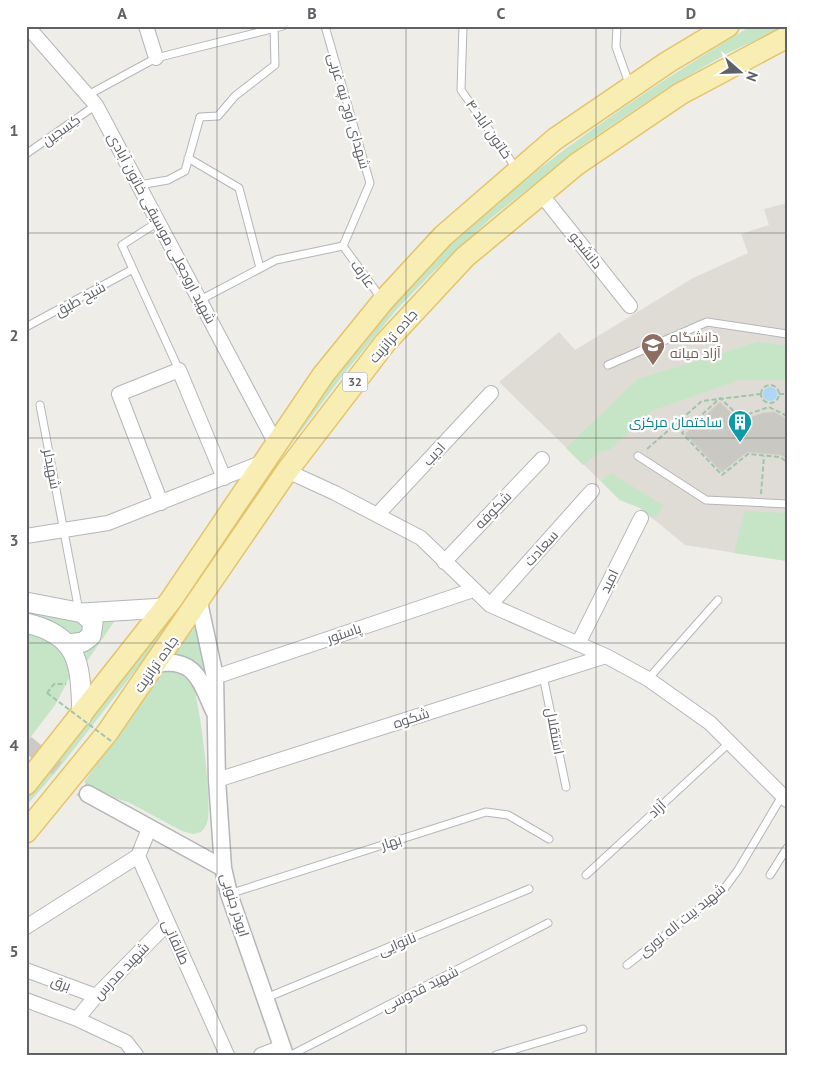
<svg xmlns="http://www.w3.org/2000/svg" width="813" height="1081" viewBox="0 0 813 1081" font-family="'PT Sans',Cairo,sans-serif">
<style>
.education{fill:#dfdcd5}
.green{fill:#c6e4c6}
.water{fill:#aed6f7}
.building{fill:#cac8c3;stroke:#d3cfc5}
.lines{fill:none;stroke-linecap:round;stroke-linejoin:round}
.tertiary-tunnel{stroke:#cbcac6;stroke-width:16;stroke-dasharray:16 8;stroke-linecap:butt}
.service-casing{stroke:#b4b6ba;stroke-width:9}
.minor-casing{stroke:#b4b6ba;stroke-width:16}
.tertiary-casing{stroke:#b4b6ba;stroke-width:19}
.secondary-casing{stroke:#b3b5ba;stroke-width:21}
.primary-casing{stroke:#e4c46a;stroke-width:24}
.path{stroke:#9fc4ab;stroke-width:2;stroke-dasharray:5 2.5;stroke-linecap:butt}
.service{stroke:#fff;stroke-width:7}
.minor{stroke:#fff;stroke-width:14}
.tertiary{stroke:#fff;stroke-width:16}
.secondary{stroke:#fff;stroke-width:19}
.primary{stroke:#f8edb3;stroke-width:21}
.path-bridge{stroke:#9fc4ab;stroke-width:2;stroke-dasharray:5 2.5;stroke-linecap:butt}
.grid{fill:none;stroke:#5e6165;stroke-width:1;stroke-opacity:0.55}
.labels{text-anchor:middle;stroke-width:4.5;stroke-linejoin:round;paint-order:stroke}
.shield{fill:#fff;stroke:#8e9093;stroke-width:1}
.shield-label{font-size:12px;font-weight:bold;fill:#5e6165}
.street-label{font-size:14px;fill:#5e6165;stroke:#fff}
.education-label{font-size:14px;fill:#785e54;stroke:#fff;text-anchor:start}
.culture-label{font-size:14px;fill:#0d838f;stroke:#fff;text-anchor:end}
.neatline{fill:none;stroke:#5e6165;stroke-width:2}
.grid-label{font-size:16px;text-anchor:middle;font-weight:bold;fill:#5e6165}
</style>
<rect width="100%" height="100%" fill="#efede7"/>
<!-- education -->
<path class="education" d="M 787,203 L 787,561 L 685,545 L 640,508 L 620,500 L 499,382 L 559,332 L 575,350 L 693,278 L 748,253 L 741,234 L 769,225 L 764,209 Z"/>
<!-- green -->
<path class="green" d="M 751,26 L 787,26 L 728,53 L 667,88 L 584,144 L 490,219 L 436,269 L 397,309 L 343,375 L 291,444 L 173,622 L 56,772 L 26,806 L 26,797 L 47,775 C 114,681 181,588 248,495 C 307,412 366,325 440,254 C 531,167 643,91 751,26 Z
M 758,342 L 787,346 L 787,380 L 739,380 L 651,411 L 611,449 L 600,452 L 583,465 L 566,448 L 638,379 Z
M 611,473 L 664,506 L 653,519 L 640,508 L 620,500 L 601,481 Z
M 745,511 L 787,513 L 787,561 L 734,553 Z
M 26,612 L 77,622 L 89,632 L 73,634 L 55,623 L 26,615 Z
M 198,614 L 212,685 L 181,657 L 170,654 Z
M 98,621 L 114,622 L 85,664 L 82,650 Z
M 26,631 L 64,649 L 71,675 L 55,705 L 26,743 Z
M 166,667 C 177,671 188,674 193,686 C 200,703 213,808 207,823 C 206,826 203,830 201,832 L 193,834 L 182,831 L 128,802 L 111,797 L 84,782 Z"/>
<!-- water -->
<path class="water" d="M763 394a7 7 0 1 1 14 0a7 7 0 1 1-14 0Z"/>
<!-- building -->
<path class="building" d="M 720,402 L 739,421 L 763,413 L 774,412 L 787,419 L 787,459 L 781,455 L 747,452 L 722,472 L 685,434 Z"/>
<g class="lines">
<!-- tertiary-tunnel -->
<path class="tertiary-tunnel" d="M 26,743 L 88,794"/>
<!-- service casing -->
<g class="service-casing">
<path id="service" d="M 463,26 L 461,90 L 516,168
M 617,26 L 616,47 L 630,86
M 88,95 L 156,58 L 283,26
M 26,154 L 96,105
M 188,158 L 239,188 L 260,268
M 139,185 L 168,180 L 185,171 L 200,117 L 218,116 L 235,96 L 275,65 L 274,28
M 158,222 L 122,245 L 179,370
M 343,246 L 381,298
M 200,300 L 276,260 L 343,246 L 370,183 L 325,26
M 26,327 L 133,269
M 608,365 L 707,322 L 787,334
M 40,405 L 79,611
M 638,456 L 706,500 L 787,504
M 543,676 L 566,787
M 648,679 L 718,600
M 586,875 L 729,743
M 770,875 L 787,848
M 229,894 L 486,812 L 508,815 L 549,839
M 627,965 L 724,889 L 738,870 L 782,796
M 266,998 L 529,889
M 291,1055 L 548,923
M 496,1055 L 583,1029"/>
</g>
<!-- minor casing -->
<g class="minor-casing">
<path id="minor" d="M 27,26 L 96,105 L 276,444
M 146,26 L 156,58
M 541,194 L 630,306
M 287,471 L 335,493 L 421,538 L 490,605 L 606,656 L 648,679 L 710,723 L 787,800
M 161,503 L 119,394 L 179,370 L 224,478
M 377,515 L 491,393
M 26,536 L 108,523 L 263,462
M 444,562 L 542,459
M 490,605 L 592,491
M 578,644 L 641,518
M 215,677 L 473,590
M 217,780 L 606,656
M 149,829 L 138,856 L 227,1055
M 26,927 L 138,856
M 26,970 L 96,996
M 26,1000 L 77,1019
M 136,1055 L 126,1042 L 77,1019 L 96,996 L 168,923
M 261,1055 L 282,1047"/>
</g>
<!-- tertiary casing -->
<g class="tertiary-casing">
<path id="tertiary" d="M 199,602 L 215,677 L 217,780 L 223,868 L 229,894 L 285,1055
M 156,664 C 196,657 200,681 214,711
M 88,794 L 223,868"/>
</g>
<!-- secondary casing -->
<g class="secondary-casing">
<path id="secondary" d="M 26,602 L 83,613 L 164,608
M 26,623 C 82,636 80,666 82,716
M 69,644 L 83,642 L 91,636 L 93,623 L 83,613"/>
</g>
<!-- primary casing -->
<g class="primary-casing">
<path id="primary" d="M 26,784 L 171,600 L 323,375 L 383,301 L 443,236 L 555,139 L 668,62 L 728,26
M 26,832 L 107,733 L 287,471 L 385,343 L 465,257 L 577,164 L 680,94 L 787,37"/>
</g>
<!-- path -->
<path class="path" d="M761 394a9 9 0 1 1 18 0a9 9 0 1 1-18 0Z
M 779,394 L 787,394
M 787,416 L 769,407 L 740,417 L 720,398 L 682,433 L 722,475 L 748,454 L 780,457 L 787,462
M 647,449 L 702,401 L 761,394
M 761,494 L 764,456
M 47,693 L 54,684 L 66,684"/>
<!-- service -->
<use href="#service" class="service"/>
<!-- minor -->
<use href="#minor" class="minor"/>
<!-- tertiary -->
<use href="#tertiary" class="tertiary"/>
<!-- secondary -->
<use href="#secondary" class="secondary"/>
<!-- primary -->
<use href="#primary" class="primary"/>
<!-- path-bridge -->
<path class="path-bridge" d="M 47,693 L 111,741"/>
</g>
<!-- grid -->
<path class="grid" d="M 217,26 L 217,1055M 406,26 L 406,1055M 596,26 L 596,1055M 26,233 L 787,233M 26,438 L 787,438M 26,643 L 787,643M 26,848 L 787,848"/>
<!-- icons -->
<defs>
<g id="university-pin" transform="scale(1.25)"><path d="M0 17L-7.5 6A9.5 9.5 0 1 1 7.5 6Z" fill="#8d6e63" stroke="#fff"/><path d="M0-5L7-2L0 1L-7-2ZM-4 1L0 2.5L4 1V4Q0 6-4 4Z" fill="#fff"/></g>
<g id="building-pin" transform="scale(1.25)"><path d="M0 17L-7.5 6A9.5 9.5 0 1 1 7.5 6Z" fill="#0f9aa8" stroke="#fff"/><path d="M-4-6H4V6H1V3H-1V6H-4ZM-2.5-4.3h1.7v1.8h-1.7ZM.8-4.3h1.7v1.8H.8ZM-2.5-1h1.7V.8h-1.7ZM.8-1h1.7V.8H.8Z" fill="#fff"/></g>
</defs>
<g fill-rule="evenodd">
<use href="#university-pin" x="653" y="345"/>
<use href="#building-pin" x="740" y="422"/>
</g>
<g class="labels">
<!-- shield labels -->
<rect class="shield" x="342.5" y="372.5" width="25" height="19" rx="4"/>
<g class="shield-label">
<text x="355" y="386">32</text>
</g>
<!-- street labels -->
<g class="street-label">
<text transform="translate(349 111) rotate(74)" y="5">شهدای اوچ تپه غربی</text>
<text transform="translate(489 129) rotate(55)" y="5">خاتون آباد ۴</text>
<text transform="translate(61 130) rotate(-35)" y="5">کِسِجین</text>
<text transform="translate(162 228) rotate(62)" y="5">شهید اروجعلی موسیقی خاتون آبادی</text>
<text transform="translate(586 250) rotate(51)" y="5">دانشجو</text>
<text transform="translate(363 274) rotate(54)" y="5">عارف</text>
<text transform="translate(80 299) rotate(-29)" y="5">شیخ طبق</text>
<text transform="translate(393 336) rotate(-49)" y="5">جاده ترانزیت</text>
<text transform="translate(434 454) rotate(-47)" y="5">ادیب</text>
<text transform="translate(52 469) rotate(79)" y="5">شهیدلر</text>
<text transform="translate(493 510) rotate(-46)" y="5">شکوفه</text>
<text transform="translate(541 548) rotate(-48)" y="5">سعادت</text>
<text transform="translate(609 581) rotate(-64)" y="5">امید</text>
<text transform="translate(344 633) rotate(-19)" y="5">پاستور</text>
<text transform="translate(156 664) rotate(-55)" y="5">جاده ترانزیت</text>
<text transform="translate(411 718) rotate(-18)" y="5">شکوه</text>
<text transform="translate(555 731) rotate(79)" y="5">استقلال</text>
<text transform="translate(657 809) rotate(-43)" y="5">آزاد</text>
<text transform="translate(391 842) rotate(-18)" y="5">بهار</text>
<text transform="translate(235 905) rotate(73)" y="5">ابوذر جنوبی</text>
<text transform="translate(682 920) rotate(-39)" y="5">شهید بیت اله نوری</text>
<text transform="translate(176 942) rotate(66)" y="5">طالقانی</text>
<text transform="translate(397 944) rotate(-23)" y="5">نانوایی</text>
<text transform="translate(121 971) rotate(-46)" y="5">شهید مدرس</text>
<text transform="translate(61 983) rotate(20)" y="5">برق</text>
<text transform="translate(420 989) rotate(-27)" y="5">شهید قدوسی</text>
</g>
<!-- education labels -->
<g class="education-label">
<text x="670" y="342">دانشگاه<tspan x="670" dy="16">آزاد میانه</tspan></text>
</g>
<!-- culture labels -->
<g class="culture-label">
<text x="722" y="427">ساختمان مرکزی</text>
</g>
</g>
<!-- border -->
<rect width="813" height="1081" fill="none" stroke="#ffffff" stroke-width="55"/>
<!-- north arrow -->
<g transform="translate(740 72) rotate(110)" stroke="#ffffff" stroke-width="4" paint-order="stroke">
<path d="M0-4L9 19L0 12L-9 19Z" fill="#5e6165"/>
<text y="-8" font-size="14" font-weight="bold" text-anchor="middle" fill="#5e6165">N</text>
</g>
<rect x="28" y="28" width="758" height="1026" class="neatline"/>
<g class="grid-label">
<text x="122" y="19">A</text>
<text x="312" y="19">B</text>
<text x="501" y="19">C</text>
<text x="691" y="19">D</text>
<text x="14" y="136">1</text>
<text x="14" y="341">2</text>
<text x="14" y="546">3</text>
<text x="14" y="751">4</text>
<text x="14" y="957">5</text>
</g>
</svg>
